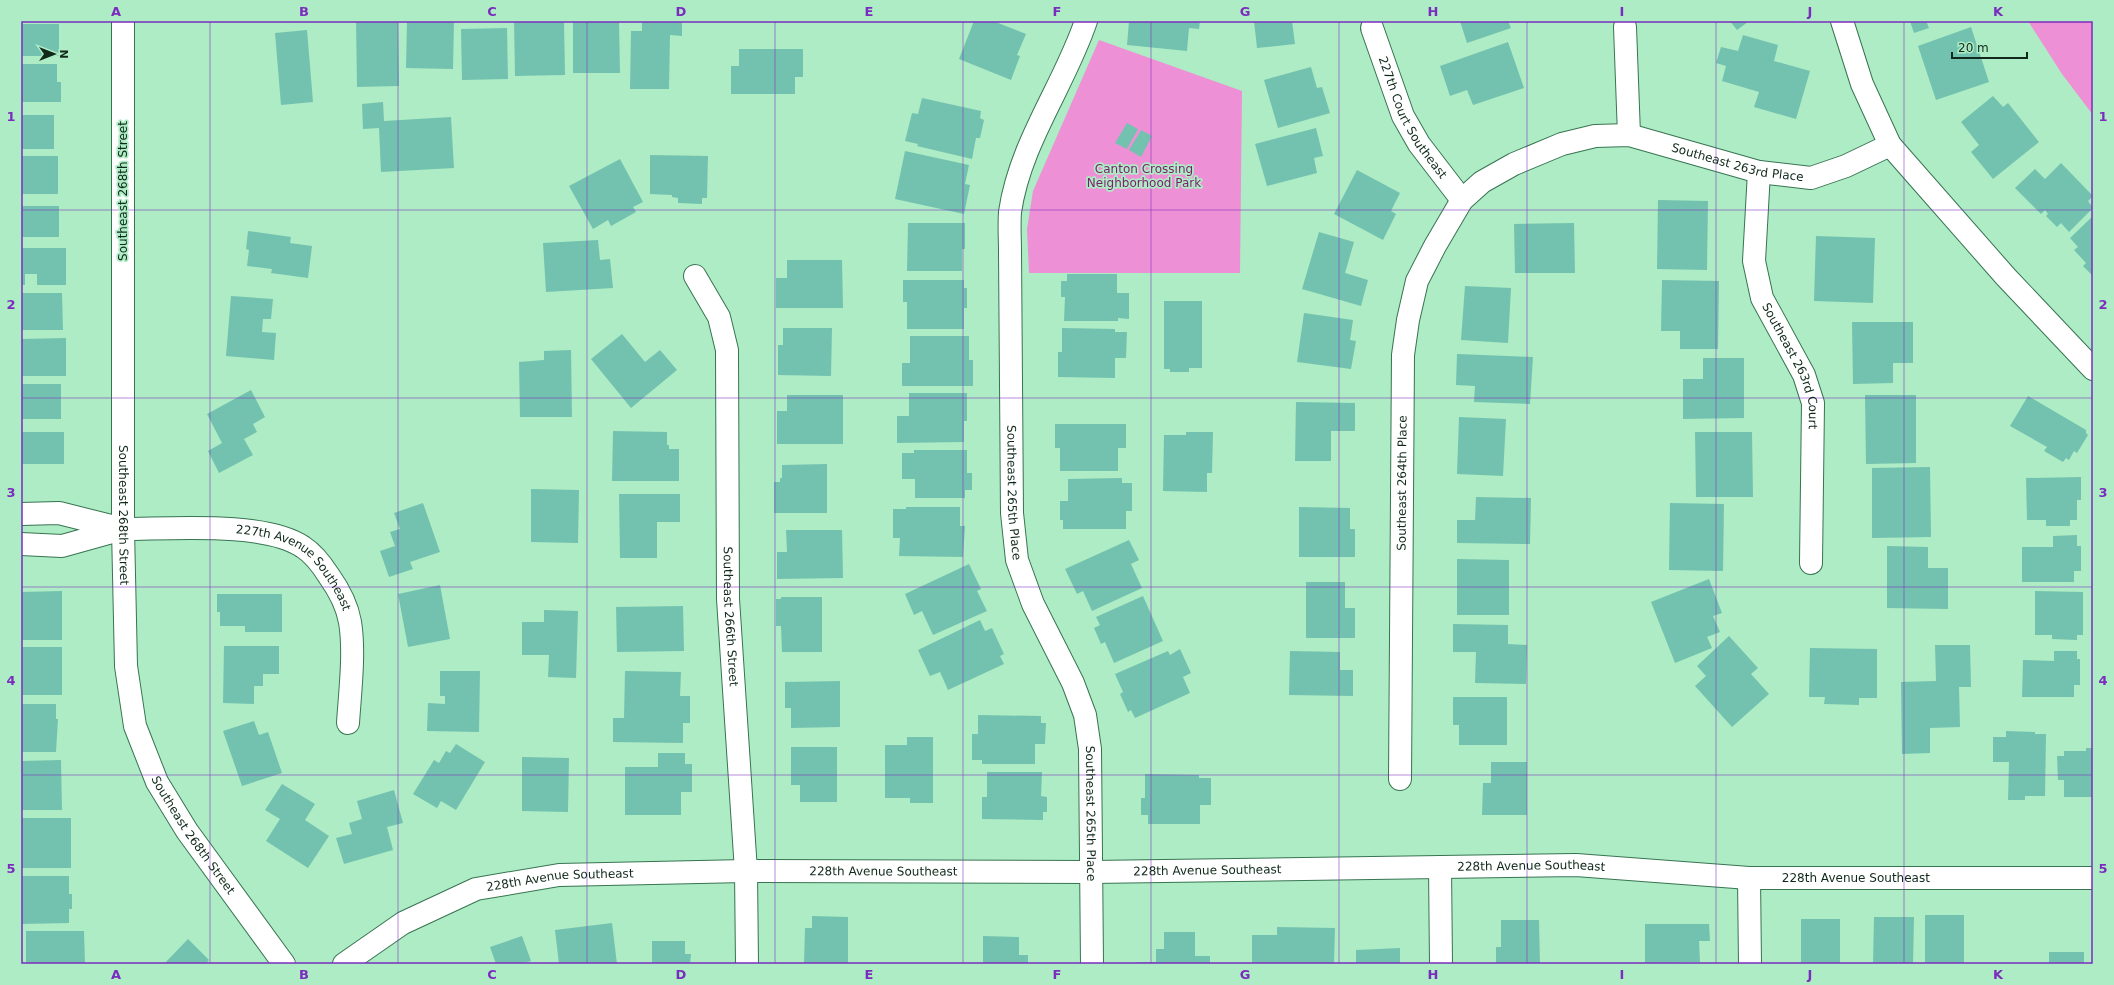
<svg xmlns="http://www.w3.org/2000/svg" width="2114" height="985" viewBox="0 0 2114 985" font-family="'DejaVu Sans',sans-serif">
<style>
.green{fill:#ed90d6}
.building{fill:#73c2af}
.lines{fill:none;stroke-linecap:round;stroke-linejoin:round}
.street-casing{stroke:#387452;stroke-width:24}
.street{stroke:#fff;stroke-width:22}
.grid{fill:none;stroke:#7b2cbf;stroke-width:1;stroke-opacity:0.55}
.labels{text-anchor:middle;stroke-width:3.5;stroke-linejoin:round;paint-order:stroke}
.street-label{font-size:12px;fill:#10291b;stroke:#adecc4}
.park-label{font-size:12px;fill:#7c1d6b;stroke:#adecc4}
.neatline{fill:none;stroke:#7b2cbf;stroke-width:1.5}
.grid-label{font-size:13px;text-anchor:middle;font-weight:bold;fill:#7b2cbf}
</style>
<rect width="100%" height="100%" fill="#adecc4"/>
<!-- green -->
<path class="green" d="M 2028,21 L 2093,21 L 2093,115 L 2062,74 Z
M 1099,40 L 1242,91 L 1240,273 L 1029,273 L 1027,229 L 1033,191 Z"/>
<!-- building -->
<path class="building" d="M 356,21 L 398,21 L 399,86 L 357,87 Z
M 407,21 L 454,21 L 453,69 L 406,68 Z
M 514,21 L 564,21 L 565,75 L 515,76 Z
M 573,21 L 619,21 L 620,73 L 573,73 Z
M 642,21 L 682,21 L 682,36 L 670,35 L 669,89 L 630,89 L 631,31 L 642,31 Z
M 974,21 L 993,21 L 1026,34 L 1017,55 L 1020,56 L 1011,80 L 959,59 Z
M 1129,21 L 1200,21 L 1199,29 L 1189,28 L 1187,51 L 1127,45 Z
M 1254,21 L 1292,21 L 1295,44 L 1257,48 Z
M 1460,21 L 1508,21 L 1511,28 L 1467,43 Z
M 1730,21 L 1749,21 L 1737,30 Z
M 1910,21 L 1926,21 L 1929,28 L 1914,33 Z
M 21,24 L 59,24 L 59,56 L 21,56 Z
M 1971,27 L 1989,82 L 1936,100 L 1918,46 Z
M 507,28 L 508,79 L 462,80 L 461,29 Z
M 307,30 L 313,102 L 281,105 L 275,33 Z
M 1743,35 L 1778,45 L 1774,61 L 1810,71 L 1796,119 L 1754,107 L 1759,92 L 1722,81 L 1726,66 L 1716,63 L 1721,47 L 1738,51 Z
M 1508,42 L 1524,88 L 1473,105 L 1467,90 L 1450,96 L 1440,66 Z
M 739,49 L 803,49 L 803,77 L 795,77 L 795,94 L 731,94 L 731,66 L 739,66 Z
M 21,64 L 57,64 L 57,82 L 61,82 L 61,102 L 21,102 Z
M 1311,67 L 1317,88 L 1322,87 L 1330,113 L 1278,128 L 1264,80 Z
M 1993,96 L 2003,107 L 2008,103 L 2039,142 L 1993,179 L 1971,152 L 1979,145 L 1961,122 Z
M 922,98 L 981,111 L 980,118 L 984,120 L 980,138 L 976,138 L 972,159 L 917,146 L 918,144 L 905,141 L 912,113 L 918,114 Z
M 383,102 L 384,121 L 451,117 L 454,168 L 381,172 L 379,128 L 363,129 L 362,104 Z
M 21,115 L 54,115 L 54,149 L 21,149 Z
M 1127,123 L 1138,129 L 1127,149 L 1115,143 Z
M 1316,128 L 1323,156 L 1314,158 L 1317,173 L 1267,186 L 1255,144 Z
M 1141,130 L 1152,136 L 1141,157 L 1129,150 Z
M 905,151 L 969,165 L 965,184 L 970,185 L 964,214 L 895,199 Z
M 650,155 L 708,156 L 707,198 L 702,198 L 702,204 L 678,203 L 678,198 L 672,197 L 672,195 L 650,194 Z
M 21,156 L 58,156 L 58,194 L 21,194 Z
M 620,159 L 643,202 L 633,207 L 636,212 L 611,226 L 608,220 L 593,229 L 569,186 Z
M 2061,163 L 2093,196 L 2088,201 L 2093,208 L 2069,232 L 2061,223 L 2057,227 L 2046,216 L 2048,214 L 2045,210 L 2041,214 L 2015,188 L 2035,169 L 2045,179 Z
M 1357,170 L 1400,193 L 1391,211 L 1396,214 L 1383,240 L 1334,214 Z
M 1658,200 L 1708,201 L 1707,270 L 1657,269 Z
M 21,206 L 59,206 L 59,237 L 21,237 Z
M 2093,216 L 2093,276 L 2083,266 L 2086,263 L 2074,250 L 2078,247 L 2070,238 Z
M 908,223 L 965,223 L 965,249 L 962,249 L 962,271 L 907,271 Z
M 1574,223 L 1575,273 L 1515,273 L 1514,224 Z
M 248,231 L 291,237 L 290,243 L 312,246 L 308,278 L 271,273 L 272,269 L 247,266 L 249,250 L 246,249 Z
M 1319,232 L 1354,242 L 1345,273 L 1368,280 L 1361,306 L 1302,289 Z
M 1816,236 L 1875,238 L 1873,303 L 1814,301 Z
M 598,240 L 600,260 L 610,259 L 613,288 L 546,292 L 543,243 Z
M 21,248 L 66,248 L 66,285 L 37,285 L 37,274 L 25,274 L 25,285 L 21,285 Z
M 787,260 L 842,260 L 843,308 L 776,308 L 776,278 L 787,278 Z
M 1067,274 L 1117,274 L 1117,293 L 1129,293 L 1129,319 L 1118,318 L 1118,321 L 1064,321 L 1065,297 L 1061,297 L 1061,281 L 1067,281 Z
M 903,280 L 964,280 L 964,288 L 967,288 L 967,308 L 964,308 L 964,329 L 907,329 L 907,302 L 903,302 Z
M 1662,280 L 1719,281 L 1718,349 L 1680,349 L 1680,331 L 1661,331 Z
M 1465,286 L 1511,288 L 1508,343 L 1461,340 Z
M 21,293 L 62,293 L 63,330 L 21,330 Z
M 231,296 L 273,299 L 271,319 L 263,319 L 262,332 L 276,333 L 274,360 L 226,356 Z
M 1164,301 L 1202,301 L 1202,368 L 1189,368 L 1189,372 L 1170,372 L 1170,369 L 1164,369 Z
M 1304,313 L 1353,320 L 1350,340 L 1356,341 L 1351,369 L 1297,362 Z
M 1852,322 L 1913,322 L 1913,363 L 1893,363 L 1893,383 L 1853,384 Z
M 783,328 L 832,328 L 831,376 L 778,375 L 778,345 L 783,345 Z
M 1062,328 L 1115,329 L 1115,332 L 1127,332 L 1126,358 L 1115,358 L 1115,378 L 1058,377 L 1058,352 L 1062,352 Z
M 622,334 L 645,362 L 660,350 L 677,370 L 631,408 L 591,359 Z
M 910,336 L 969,336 L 969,360 L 973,360 L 973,386 L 902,386 L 902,363 L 910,363 Z
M 66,338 L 66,376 L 21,376 L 21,339 Z
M 571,350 L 572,417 L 520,417 L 519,362 L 544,360 L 544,351 Z
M 1457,354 L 1533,357 L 1530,404 L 1474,402 L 1475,386 L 1456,385 Z
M 1703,358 L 1744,358 L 1744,418 L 1683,419 L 1683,379 L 1703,379 Z
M 21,384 L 61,384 L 61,419 L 21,419 Z
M 251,390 L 265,417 L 253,424 L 257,432 L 244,439 L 253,455 L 219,473 L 208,451 L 222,443 L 207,414 Z
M 909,393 L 967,393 L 967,421 L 964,421 L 964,442 L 897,443 L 897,416 L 909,416 Z
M 787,395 L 843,395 L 843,444 L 777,444 L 777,411 L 787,411 Z
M 1865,395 L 1916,395 L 1916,463 L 1866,464 Z
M 2028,396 L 2086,430 L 2086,433 L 2088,435 L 2077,453 L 2074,451 L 2069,460 L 2066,458 L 2063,462 L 2044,451 L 2047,447 L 2010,426 Z
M 1296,402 L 1355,403 L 1355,431 L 1331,431 L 1331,461 L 1295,461 Z
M 1459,417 L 1506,419 L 1503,476 L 1457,474 Z
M 1055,424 L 1126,424 L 1126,448 L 1118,448 L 1118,471 L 1060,471 L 1060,448 L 1055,448 Z
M 613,431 L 667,432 L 667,445 L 669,445 L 669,449 L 679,449 L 679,481 L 612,481 Z
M 21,432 L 64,432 L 64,464 L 21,464 Z
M 1186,432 L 1213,432 L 1212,473 L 1207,473 L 1207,492 L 1163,491 L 1164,435 L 1186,435 Z
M 1695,432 L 1752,432 L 1753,497 L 1696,497 Z
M 914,450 L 967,450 L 967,473 L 972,473 L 972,490 L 965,490 L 965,498 L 915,498 L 915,479 L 902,479 L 902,453 L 914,453 Z
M 827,464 L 827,513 L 774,513 L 774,482 L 780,482 L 780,478 L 782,478 L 782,465 Z
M 1930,467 L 1931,537 L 1872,538 L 1872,468 Z
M 2081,477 L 2081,500 L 2077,500 L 2077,520 L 2070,520 L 2070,526 L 2046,526 L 2046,520 L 2027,520 L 2026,478 Z
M 1122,478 L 1122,483 L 1132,483 L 1132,511 L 1126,511 L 1126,529 L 1063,529 L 1063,520 L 1060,520 L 1060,501 L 1068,501 L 1068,479 Z
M 531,489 L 579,490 L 578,543 L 531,542 Z
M 619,494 L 680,494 L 680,522 L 657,522 L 657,558 L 620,558 Z
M 1476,497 L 1531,498 L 1530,544 L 1457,543 L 1457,520 L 1475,520 Z
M 423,503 L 440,552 L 410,562 L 413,569 L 389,577 L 380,551 L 395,546 L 390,532 L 400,529 L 394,513 Z
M 1670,503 L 1724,504 L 1723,571 L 1669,570 Z
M 906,507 L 960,507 L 960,526 L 965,526 L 963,557 L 899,556 L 900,538 L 893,538 L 893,509 L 906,509 Z
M 1299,507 L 1350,508 L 1350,529 L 1355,529 L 1355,557 L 1299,557 Z
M 786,530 L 842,530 L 843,578 L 777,579 L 777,552 L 787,552 Z
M 2077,535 L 2077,546 L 2081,546 L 2081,571 L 2074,571 L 2074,582 L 2022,582 L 2022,547 L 2053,547 L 2053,536 Z
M 1129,540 L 1139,560 L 1131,564 L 1142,588 L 1092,611 L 1083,591 L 1077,594 L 1065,569 Z
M 1887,546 L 1928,547 L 1928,568 L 1948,568 L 1948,609 L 1887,608 Z
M 1457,559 L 1509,560 L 1509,615 L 1457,615 Z
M 969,564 L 981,589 L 977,591 L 987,611 L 933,635 L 922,611 L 914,615 L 905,594 Z
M 1709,579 L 1722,613 L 1713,616 L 1720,632 L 1707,637 L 1712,648 L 1675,663 L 1651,602 Z
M 1306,582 L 1345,582 L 1345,608 L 1355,608 L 1355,638 L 1306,638 Z
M 440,585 L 450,639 L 408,647 L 398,594 Z
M 62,591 L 62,640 L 21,640 L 21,592 Z
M 2035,591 L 2083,592 L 2083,635 L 2077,635 L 2077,640 L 2052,639 L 2052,635 L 2035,635 Z
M 217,594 L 282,594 L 282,632 L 245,632 L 245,626 L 220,626 L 220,612 L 217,612 Z
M 1143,596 L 1163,641 L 1114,663 L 1105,642 L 1101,644 L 1094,628 L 1100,625 L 1096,617 Z
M 781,597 L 822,597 L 822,652 L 782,652 L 781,626 L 776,626 L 776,599 L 781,599 Z
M 683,606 L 684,651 L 617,652 L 616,607 Z
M 544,610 L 578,611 L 576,678 L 548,677 L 549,655 L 522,655 L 522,622 L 544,622 Z
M 980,620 L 985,631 L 992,628 L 1004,654 L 1000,656 L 1004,664 L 948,690 L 940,672 L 930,676 L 918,650 Z
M 1453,624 L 1508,625 L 1508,644 L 1527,645 L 1526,684 L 1475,683 L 1476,652 L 1453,652 Z
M 1729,636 L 1758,668 L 1751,674 L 1769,694 L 1732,727 L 1695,686 L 1706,676 L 1697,666 Z
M 1935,645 L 1970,645 L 1971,687 L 1959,687 L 1960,727 L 1930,728 L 1930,753 L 1902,754 L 1901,682 L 1936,681 Z
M 224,646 L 279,646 L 279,674 L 263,674 L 263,686 L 254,686 L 254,704 L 223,703 Z
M 21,647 L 62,647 L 62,695 L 21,695 Z
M 1810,648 L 1877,649 L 1877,698 L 1859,698 L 1859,705 L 1824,704 L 1825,697 L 1809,697 Z
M 1180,649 L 1191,673 L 1183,677 L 1190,693 L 1135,718 L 1131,710 L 1128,712 L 1120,694 L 1123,692 L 1115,674 L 1168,651 L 1170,655 Z
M 1290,651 L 1340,652 L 1340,670 L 1353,670 L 1353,696 L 1289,695 Z
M 2054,651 L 2077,651 L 2077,659 L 2080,659 L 2080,685 L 2074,685 L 2074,697 L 2022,697 L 2023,660 L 2054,661 Z
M 440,671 L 480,671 L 479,732 L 427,731 L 428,703 L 445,704 L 445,696 L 440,696 Z
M 625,671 L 681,672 L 680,696 L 690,696 L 690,723 L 683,723 L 683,743 L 613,742 L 613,718 L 624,718 Z
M 840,681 L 840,727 L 791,728 L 791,708 L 785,708 L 785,682 Z
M 1453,697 L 1507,697 L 1507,745 L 1459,745 L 1459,725 L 1453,725 Z
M 21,704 L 56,704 L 56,719 L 58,719 L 56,752 L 21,752 Z
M 978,715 L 1041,716 L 1041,723 L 1046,723 L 1045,744 L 1035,744 L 1035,764 L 982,764 L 982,760 L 972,760 L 972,734 L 978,734 Z
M 254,721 L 259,735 L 268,732 L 282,773 L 242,786 L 223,731 Z
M 2006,731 L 2035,732 L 2035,734 L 2046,734 L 2045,796 L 2025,796 L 2025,800 L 2008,800 L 2009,762 L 1993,762 L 1993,737 L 2006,737 Z
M 907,737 L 933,737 L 933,803 L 910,803 L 910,798 L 885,798 L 885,745 L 907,745 Z
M 456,744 L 485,762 L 456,810 L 441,801 L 437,808 L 413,794 L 434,760 L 439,763 L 446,751 L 450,753 Z
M 791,747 L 837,747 L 837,802 L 800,802 L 800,785 L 791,785 Z
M 2086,748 L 2093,748 L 2093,797 L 2064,797 L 2064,780 L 2058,780 L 2057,756 L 2064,756 L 2064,751 L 2086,751 Z
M 658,753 L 685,753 L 685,764 L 692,764 L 692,792 L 681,792 L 681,815 L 625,815 L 625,767 L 658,767 Z
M 522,757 L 569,758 L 568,812 L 522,811 Z
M 61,760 L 62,810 L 21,810 L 21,761 Z
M 1491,762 L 1527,762 L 1527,815 L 1482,815 L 1483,783 L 1491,783 Z
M 987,772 L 1042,772 L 1041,796 L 1047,797 L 1047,812 L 1043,812 L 1043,820 L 982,819 L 982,797 L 987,797 Z
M 1145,774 L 1199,775 L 1199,778 L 1211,778 L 1211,805 L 1200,805 L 1200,824 L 1148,824 L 1148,815 L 1141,815 L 1141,798 L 1145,798 Z
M 282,784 L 315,804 L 305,820 L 329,836 L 308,868 L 266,841 L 280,819 L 265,810 Z
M 394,790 L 403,823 L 387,827 L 393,850 L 344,864 L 336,838 L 352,834 L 349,823 L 362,819 L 357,801 Z
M 21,818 L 71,818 L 71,868 L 21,868 Z
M 21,876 L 69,876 L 69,894 L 72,894 L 72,909 L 69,909 L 69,923 L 21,924 Z
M 1925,915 L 1964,915 L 1964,964 L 1925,964 Z
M 812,916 L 848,917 L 848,964 L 804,964 L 805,928 L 812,928 Z
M 1874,917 L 1914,917 L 1913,964 L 1873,964 Z
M 1801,919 L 1840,919 L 1840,964 L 1801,964 Z
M 1501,920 L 1539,920 L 1540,964 L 1496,964 L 1496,947 L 1501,947 Z
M 612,923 L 617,964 L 559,964 L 555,930 Z
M 1645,924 L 1709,924 L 1710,941 L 1699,941 L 1700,962 L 1645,963 Z
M 1277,927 L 1335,928 L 1334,964 L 1252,964 L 1252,935 L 1277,935 Z
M 26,931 L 84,931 L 85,964 L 26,964 Z
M 1164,932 L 1195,932 L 1195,956 L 1210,956 L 1210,964 L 1137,964 L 1137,962 L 1156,962 L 1156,949 L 1164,949 Z
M 522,936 L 531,961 L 521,964 L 496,964 L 490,947 Z
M 983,936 L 1019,937 L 1019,955 L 1028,955 L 1028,964 L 983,964 Z
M 188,939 L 209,960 L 206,964 L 164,964 Z
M 652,941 L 685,941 L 685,954 L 691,954 L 690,964 L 652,964 Z
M 1400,948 L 1400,964 L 1356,964 L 1356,950 Z
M 2049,952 L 2084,952 L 2084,964 L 2049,964 Z"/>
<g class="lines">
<!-- street casing -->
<g class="street-casing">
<g id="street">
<path id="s1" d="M 123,21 L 123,529 L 126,666 L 135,726 L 157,782 L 187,831 L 284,964"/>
<path id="s2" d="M 1086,21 C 1064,86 1020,143 1010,212 C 1009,225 1010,239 1010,252 L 1012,513 L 1017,560 L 1033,604 L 1073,683 L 1085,715 L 1090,749 L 1092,964"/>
<path d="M 1842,21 L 1862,84 L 1890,145 L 2006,277 L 2093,369"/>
<path d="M 1625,27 L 1629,135"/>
<path id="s3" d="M 1372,28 L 1403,116 L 1419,144 L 1462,200"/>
<path id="s4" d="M 1759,172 L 1754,261 L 1762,298 L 1804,375 L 1813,403 L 1811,563"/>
<path id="s5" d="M 695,276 L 719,317 L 727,350 L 728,599 L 746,871 L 747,964"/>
<path d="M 21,514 L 59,513 L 123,529 L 62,546 L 21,544"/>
<path id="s6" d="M 123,529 C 170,529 265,521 303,547 C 314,554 322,565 329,576 C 339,590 347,605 350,622 C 355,652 350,692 348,723"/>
<path id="s7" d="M 1400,779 L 1403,355 L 1408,320 L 1417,281 L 1435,246 L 1462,200 L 1482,182 L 1514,164 L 1562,144 L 1595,136 L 1629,135 L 1759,172 L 1811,178 L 1846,166 L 1890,145"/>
<path d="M 1440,867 L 1441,964"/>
<path d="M 1749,878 L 1750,964"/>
<path id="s8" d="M 344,964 L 403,923 L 476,889 L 559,875 L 746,871 L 1092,872 L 1576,865 L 1749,878 L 2093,878"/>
</g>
</g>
<!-- street -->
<use href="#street" class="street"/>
</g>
<!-- grid -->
<path class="grid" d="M 210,21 L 210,964M 398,21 L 398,964M 587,21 L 587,964M 775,21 L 775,964M 963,21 L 963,964M 1151,21 L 1151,964M 1339,21 L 1339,964M 1527,21 L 1527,964M 1716,21 L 1716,964M 1904,21 L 1904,964M 21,210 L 2093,210M 21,398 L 2093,398M 21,587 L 2093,587M 21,775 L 2093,775"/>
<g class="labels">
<!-- street labels -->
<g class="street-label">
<text dy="4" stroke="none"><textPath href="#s3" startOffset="99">227th Court Southeast</textPath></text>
<text dy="4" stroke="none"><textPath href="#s7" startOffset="888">Southeast 263rd Place</textPath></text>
<text transform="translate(123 191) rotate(-90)" y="4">Southeast 268th Street</text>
<text dy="4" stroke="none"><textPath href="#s4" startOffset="202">Southeast 263rd Court</textPath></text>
<text dy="4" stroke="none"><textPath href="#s7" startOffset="296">Southeast 264th Place</textPath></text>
<text dy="4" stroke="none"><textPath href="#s2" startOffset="487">Southeast 265th Place</textPath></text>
<text dy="4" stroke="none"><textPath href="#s1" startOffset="494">Southeast 268th Street</textPath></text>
<text dy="4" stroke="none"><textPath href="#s6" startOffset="187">227th Avenue Southeast</textPath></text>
<text dy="4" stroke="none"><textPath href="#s5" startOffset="348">Southeast 266th Street</textPath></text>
<text dy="4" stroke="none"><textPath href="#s2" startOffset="823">Southeast 265th Place</textPath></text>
<text dy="4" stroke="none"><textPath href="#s1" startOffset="830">Southeast 268th Street</textPath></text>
<text dy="4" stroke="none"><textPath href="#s8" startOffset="1209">228th Avenue Southeast</textPath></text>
<text dy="4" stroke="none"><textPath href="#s8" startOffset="885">228th Avenue Southeast</textPath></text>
<text dy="4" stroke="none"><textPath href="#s8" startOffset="561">228th Avenue Southeast</textPath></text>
<text dy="4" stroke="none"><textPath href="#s8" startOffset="1534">228th Avenue Southeast</textPath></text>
<text dy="4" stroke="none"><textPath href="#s8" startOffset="237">228th Avenue Southeast</textPath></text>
</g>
<!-- park labels -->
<g class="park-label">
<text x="1144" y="173">Canton Crossing<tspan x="1144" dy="14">Neighborhood Park</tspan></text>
</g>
</g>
<!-- border -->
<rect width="2114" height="985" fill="none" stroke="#adecc4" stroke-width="44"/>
<!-- north arrow -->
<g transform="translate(54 54) rotate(90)" stroke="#adecc4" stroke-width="3" paint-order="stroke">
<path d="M0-3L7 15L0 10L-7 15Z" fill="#10291b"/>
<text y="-6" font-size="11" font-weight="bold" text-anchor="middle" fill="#10291b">N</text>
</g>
<!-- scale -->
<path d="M1952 52v6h75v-6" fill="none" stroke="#10291b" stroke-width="2"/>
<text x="1958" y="52" font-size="12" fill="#10291b" stroke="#adecc4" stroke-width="3" paint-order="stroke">20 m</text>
<rect x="22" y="22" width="2070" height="941" class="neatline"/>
<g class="grid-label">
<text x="116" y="16">A</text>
<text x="304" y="16">B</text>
<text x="492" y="16">C</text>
<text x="681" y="16">D</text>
<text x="869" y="16">E</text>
<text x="1057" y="16">F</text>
<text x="1245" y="16">G</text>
<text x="1433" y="16">H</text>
<text x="1622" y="16">I</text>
<text x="1810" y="16">J</text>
<text x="1998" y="16">K</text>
<text x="11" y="121">1</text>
<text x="2103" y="121">1</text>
<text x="11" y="309">2</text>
<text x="2103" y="309">2</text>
<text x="11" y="497">3</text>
<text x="2103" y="497">3</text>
<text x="11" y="685">4</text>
<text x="2103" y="685">4</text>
<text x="11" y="873">5</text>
<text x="2103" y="873">5</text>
<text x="116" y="979">A</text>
<text x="304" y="979">B</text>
<text x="492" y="979">C</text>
<text x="681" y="979">D</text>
<text x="869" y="979">E</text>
<text x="1057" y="979">F</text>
<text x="1245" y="979">G</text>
<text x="1433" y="979">H</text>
<text x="1622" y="979">I</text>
<text x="1810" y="979">J</text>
<text x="1998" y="979">K</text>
</g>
</svg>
